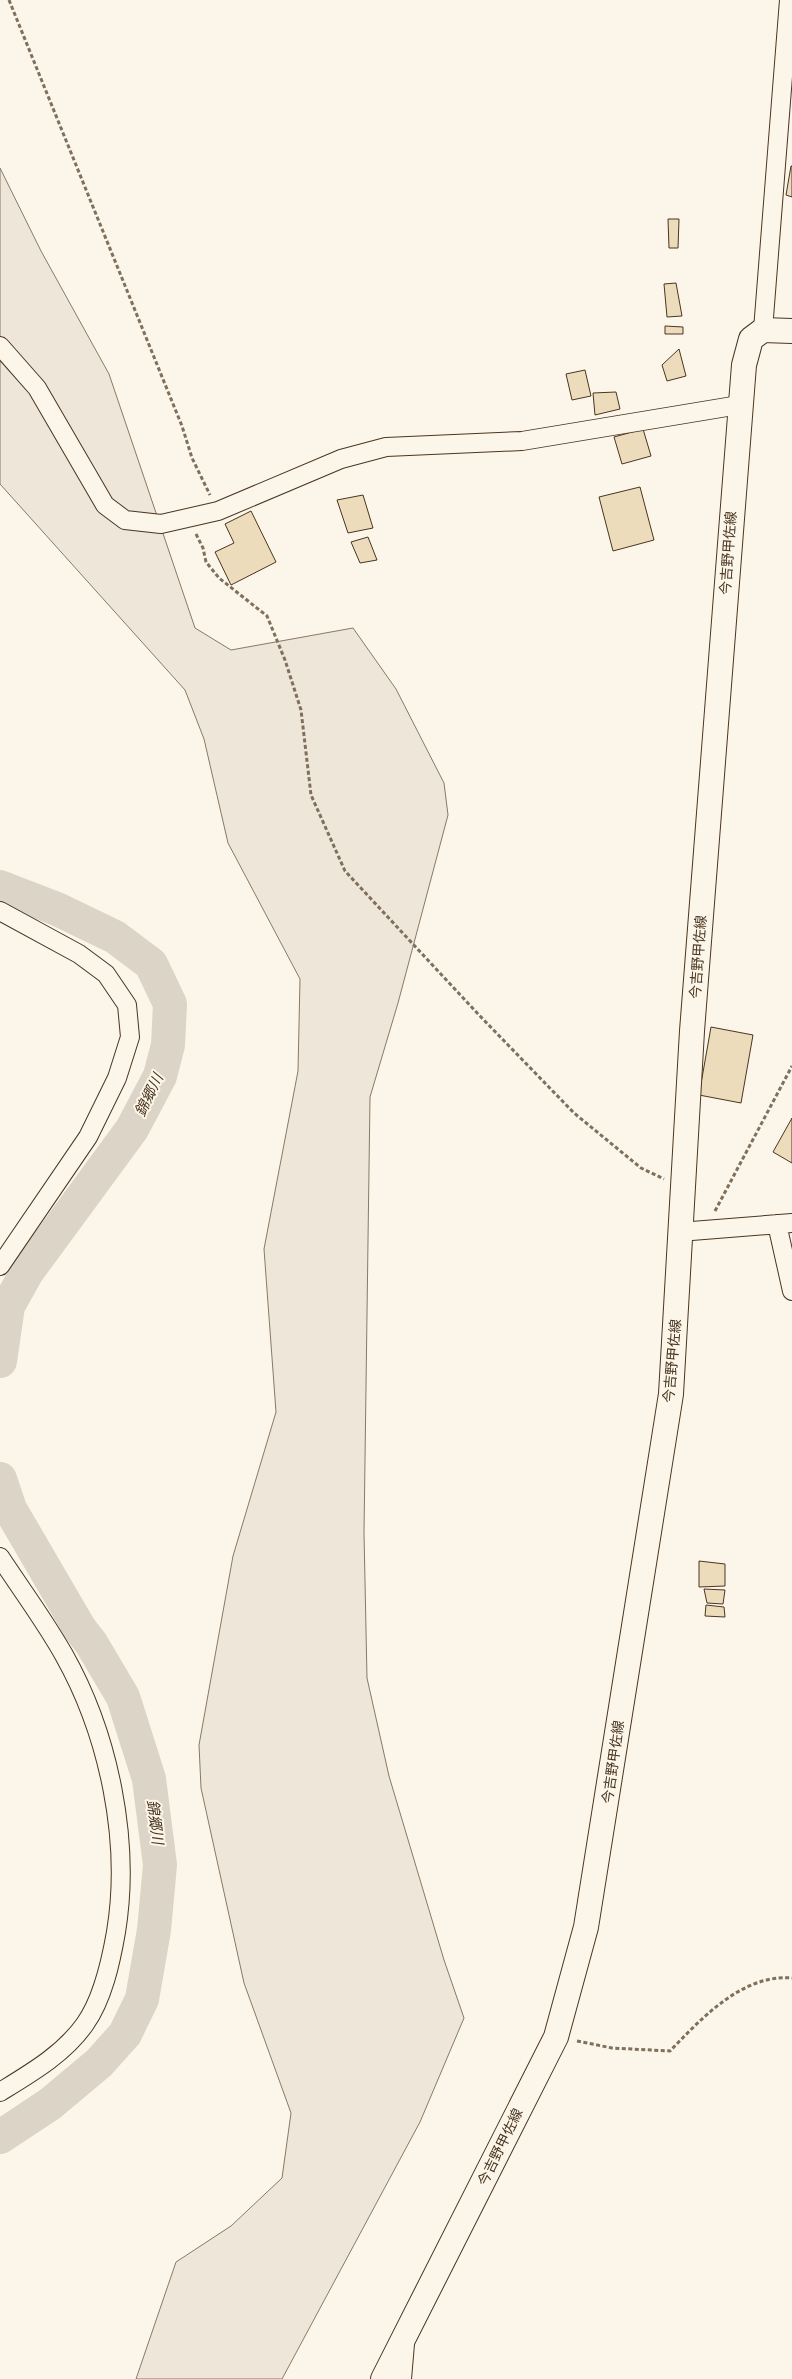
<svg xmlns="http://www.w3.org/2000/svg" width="792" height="2379" viewBox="0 0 792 2379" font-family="Overpass,'Noto Sans JP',sans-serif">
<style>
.green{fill:#ede6d9;stroke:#887966}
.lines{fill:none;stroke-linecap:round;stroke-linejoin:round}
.river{stroke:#dcd4c6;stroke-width:34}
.building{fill:#ecdcbc;stroke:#4a3520}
.minor-casing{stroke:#4a3520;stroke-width:20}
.secondary-casing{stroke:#4a3520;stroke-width:26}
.path{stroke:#7f6f5c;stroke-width:3;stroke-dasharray:4 2.5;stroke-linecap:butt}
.minor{stroke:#fbf6e9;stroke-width:18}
.secondary{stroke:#fbf6e9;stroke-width:24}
.labels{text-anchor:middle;stroke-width:4;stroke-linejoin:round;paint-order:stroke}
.street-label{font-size:14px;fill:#4a3520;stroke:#fbf6e9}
.water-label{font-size:15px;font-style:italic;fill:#4a3520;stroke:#fbf6e9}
</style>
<rect width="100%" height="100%" fill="#fbf6e9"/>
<!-- green -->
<path class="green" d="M 0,168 L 41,251 L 109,374 L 195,628 L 231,650 L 353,628 L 396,689 L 444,783 L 448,815 L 398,1003 L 370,1097 L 364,1533 L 367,1678 L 389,1776 L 444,1960 L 464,2018 L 420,2122 L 282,2379 L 136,2379 L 176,2262 L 231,2226 L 282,2178 L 291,2113 L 244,1983 L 201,1788 L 199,1745 L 233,1556 L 276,1412 L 264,1249 L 298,1071 L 300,979 L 228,843 L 204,739 L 185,690 L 0,484 Z"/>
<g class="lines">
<!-- river -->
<path class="river" d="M 0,887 L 57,909 L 115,937 L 151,964 L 170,1004 L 168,1045 L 160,1076 L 132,1129 L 27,1272 L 8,1306 L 0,1361
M 0,1479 L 10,1509 L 80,1629 L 91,1643 L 123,1697 L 149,1779 L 160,1865 L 154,1930 L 142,1999 L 125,2034 L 99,2063 L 50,2104 L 0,2137"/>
</g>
<!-- building -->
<path class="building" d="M 791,166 L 792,166 L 792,197 L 786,195 Z
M 668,219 L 679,219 L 678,248 L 669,248 Z
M 676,283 L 682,316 L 667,317 L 664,284 Z
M 665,326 L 683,327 L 683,334 L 665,334 Z
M 679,349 L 686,376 L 667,381 L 662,365 Z
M 585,370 L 591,396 L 572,400 L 566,374 Z
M 616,392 L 620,409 L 595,415 L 593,393 Z
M 643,429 L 651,456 L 622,464 L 614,437 Z
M 640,487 L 654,540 L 613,551 L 599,497 Z
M 363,495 L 373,528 L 348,533 L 337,500 Z
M 251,511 L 276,562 L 231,585 L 215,552 L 234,543 L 225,524 Z
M 368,537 L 377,560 L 360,563 L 351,542 Z
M 711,1027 L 753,1035 L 741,1103 L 699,1095 Z
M 792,1118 L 792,1163 L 773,1152 Z
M 699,1561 L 725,1564 L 725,1586 L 699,1587 Z
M 704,1589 L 725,1590 L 723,1604 L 707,1603 Z
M 706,1605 L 724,1607 L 725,1617 L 705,1616 Z"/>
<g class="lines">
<!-- minor casing -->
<g class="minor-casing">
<path id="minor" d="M 763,330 L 789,0
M 0,346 L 37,388 L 105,505 L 125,520 L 161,524 L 218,511 L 341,459 L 386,447 L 522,441 L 739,405
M 0,911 L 79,954 L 106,974 L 127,1005 L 130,1037 L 117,1078 L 88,1137 L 0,1266
M 777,1224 L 792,1291
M 679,1232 L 792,1223
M 0,1557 C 21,1589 45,1621 64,1655 C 109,1735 131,1841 116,1932 C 111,1961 103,1999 85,2024 C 64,2054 31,2073 0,2092
M 402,2379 L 405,2344"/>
</g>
<!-- secondary casing -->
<g class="secondary-casing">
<path id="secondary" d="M 383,2379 L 556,2037 L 586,1927 L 671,1394 L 692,1031 L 744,365 L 751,339 L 763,330 L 792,331"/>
</g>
<!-- path -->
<path class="path" d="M 9,0 L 182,426 L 192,458 L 210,495
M 196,534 L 203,548 L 206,562 L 219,578 L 267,616 L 285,660 L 301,710 L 311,795 L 345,871 L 479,1015 L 574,1113 L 641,1168 L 664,1179
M 715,1211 L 792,1066
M 577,2041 L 612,2048 L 670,2051 C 702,2018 742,1974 792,1978"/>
<!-- minor -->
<use href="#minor" class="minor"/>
<!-- secondary -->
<use href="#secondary" class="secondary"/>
</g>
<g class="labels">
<!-- street labels -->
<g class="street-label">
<text transform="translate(728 553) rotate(-86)" y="5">今吉野甲佐線</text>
<text transform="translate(698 957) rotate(-86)" y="5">今吉野甲佐線</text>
<text transform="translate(672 1361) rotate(-85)" y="5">今吉野甲佐線</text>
<text transform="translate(613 1762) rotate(-82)" y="5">今吉野甲佐線</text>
<text transform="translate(500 2147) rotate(-64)" y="5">今吉野甲佐線</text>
</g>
<!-- water labels -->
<g class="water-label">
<text transform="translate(149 1095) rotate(-64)" y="5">錦郷川</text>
<text transform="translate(155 1822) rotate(83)" y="5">錦郷川</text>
</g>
</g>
</svg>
